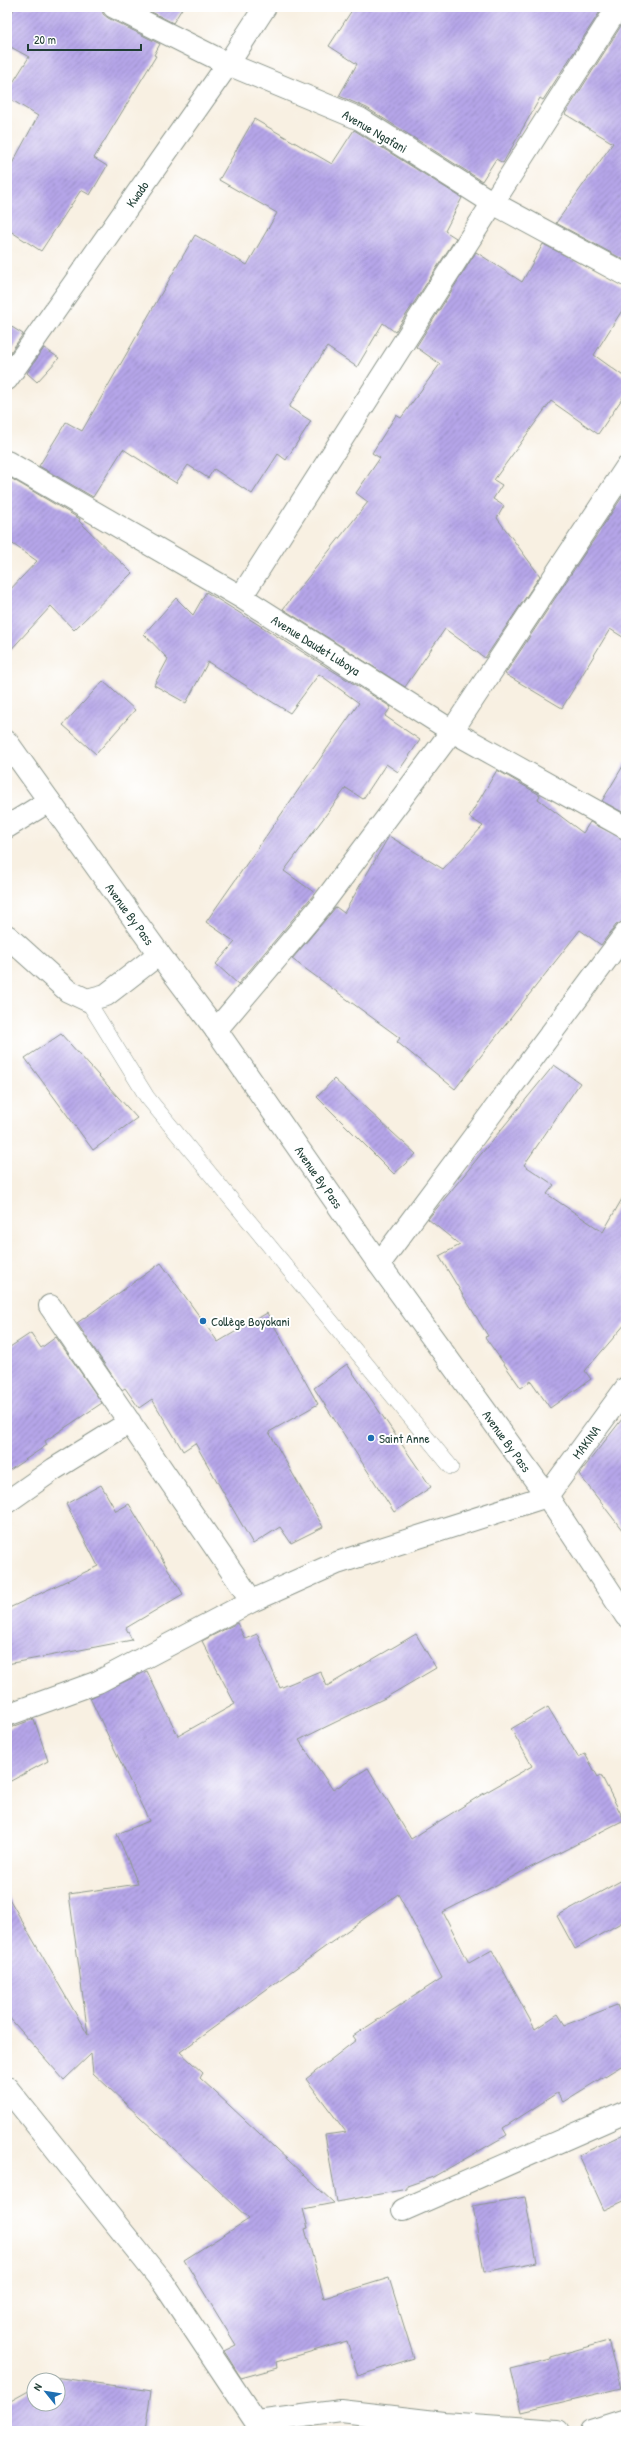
<svg xmlns="http://www.w3.org/2000/svg" width="633" height="2438" viewBox="0 0 633 2438" font-family="'Patrick Hand',sans-serif">
<style>
.building{fill:url(#building-hatch)}
.lines{fill:none;stroke-linecap:round;stroke-linejoin:round}
.service-casing{stroke:#8c968b;stroke-width:16}
.minor-casing{stroke:#8c968b;stroke-width:24}
.trunk-casing{stroke:#8c968b;stroke-width:24}
.service{stroke:#fff;stroke-width:15}
.minor{stroke:#fff;stroke-width:22}
.trunk{stroke:#fff;stroke-width:22}
.poi-dot{fill:#1f6fb2;stroke:#fff;stroke-width:1.5}
.labels{text-anchor:middle;stroke-width:4;stroke-linejoin:round;paint-order:stroke}
.street-label{font-size:13px;fill:#1f3d34;stroke:#fff}
.poi-label{font-size:13px;fill:#1f3d34;stroke:#fff;text-anchor:start}
</style>
<defs>
<pattern id="building-hatch" width="6" height="6" patternUnits="userSpaceOnUse"><rect width="6" height="6" fill="#b6a6e9"/><path d="M-1 1l2-2M0 6l6-6M5 7l2-2" fill="none" stroke="#9388be"/></pattern>
</defs>
<rect width="100%" height="100%" fill="#fff"/>
<filter id="ink" filterUnits="userSpaceOnUse"><feTurbulence type="fractalNoise" baseFrequency=".025" numOctaves="2"/><feDisplacementMap in="SourceGraphic" scale="8" xChannelSelector="R" yChannelSelector="G"/><feConvolveMatrix kernelMatrix="1 2 1 2 8 2 1 2 1" color-interpolation-filters="sRGB"/></filter>
<filter id="wash" filterUnits="userSpaceOnUse"><feTurbulence type="fractalNoise" baseFrequency=".012" numOctaves="4" result="noise"/><feDisplacementMap in="SourceGraphic" scale="16" xChannelSelector="R" yChannelSelector="G"/><feGaussianBlur stdDeviation="0.9" result="paint"/><feColorMatrix in="noise" values="0 0 0 0 0 0 0 0 0 0 0 0 0 0 0 0 0 1.4 0 .05"/><feComposite in="paint" operator="in"/></filter>
<g filter="url(#wash)">
<rect width="100%" height="100%" fill="#f8f0e2"/>
<g id="blocks">
<!-- building -->
<path class="building" d="M 15,7 L 102,7 L 103,14 L 108,18 L 160,44 L 154,55 L 156,56 L 94,158 L 107,166 L 90,195 L 81,190 L 41,251 L 7,229 L 7,173 L 38,116 L 7,97 L 7,92 L 29,57 L 7,45 L 7,22 Z
M 142,7 L 183,7 L 173,23 Z
M 354,7 L 603,7 L 543,100 L 540,98 L 503,163 L 496,159 L 482,181 L 367,108 L 339,96 L 357,64 L 329,46 Z
M 626,18 L 626,261 L 556,223 L 613,143 L 565,114 Z
M 254,119 L 332,164 L 354,130 L 462,198 L 445,231 L 456,238 L 395,332 L 383,323 L 357,367 L 327,347 L 289,407 L 311,421 L 286,460 L 278,454 L 252,494 L 214,469 L 208,478 L 188,465 L 176,483 L 123,449 L 93,497 L 39,466 L 66,422 L 82,431 L 195,235 L 247,265 L 277,213 L 219,180 Z
M 543,244 L 626,287 L 626,304 L 594,355 L 626,378 L 626,393 L 598,434 L 551,401 L 494,480 L 502,485 L 493,499 L 504,506 L 497,518 L 540,576 L 485,658 L 445,629 L 405,687 L 283,609 L 368,502 L 356,493 L 380,458 L 372,453 L 396,415 L 401,418 L 440,364 L 416,347 L 476,252 L 522,282 Z
M 7,324 L 23,334 L 8,356 L 7,355 Z
M 44,348 L 59,358 L 37,382 L 27,373 Z
M 7,476 L 80,519 L 79,521 L 132,573 L 74,630 L 51,606 L 7,654 L 7,593 L 37,561 L 7,540 Z
M 626,491 L 626,639 L 610,629 L 562,708 L 505,674 Z
M 206,592 L 391,707 L 385,716 L 420,740 L 398,772 L 386,764 L 363,799 L 346,788 L 284,871 L 315,893 L 238,984 L 216,964 L 235,942 L 206,922 L 359,703 L 319,674 L 290,713 L 208,662 L 186,703 L 154,685 L 168,659 L 144,634 L 176,598 L 193,615 Z
M 103,681 L 135,710 L 96,754 L 63,725 Z
M 626,761 L 626,814 L 602,801 Z
M 497,770 L 540,795 L 538,799 L 583,833 L 590,822 L 626,840 L 626,921 L 616,925 L 601,945 L 580,930 L 455,1089 L 397,1042 L 400,1038 L 292,959 L 336,907 L 344,913 L 389,836 L 443,869 L 483,826 L 469,817 Z
M 61,1034 L 137,1118 L 93,1150 L 25,1058 Z
M 554,1065 L 580,1083 L 524,1165 L 554,1185 L 547,1194 L 603,1232 L 626,1192 L 626,1323 L 585,1371 L 591,1379 L 550,1408 L 531,1381 L 521,1388 L 485,1337 L 488,1336 L 439,1256 L 460,1245 L 428,1219 Z
M 334,1079 L 416,1154 L 394,1174 L 317,1097 Z
M 161,1263 L 218,1342 L 267,1313 L 318,1404 L 269,1432 L 323,1527 L 291,1543 L 280,1527 L 253,1544 L 195,1443 L 183,1451 L 152,1399 L 139,1408 L 125,1388 L 122,1390 L 77,1323 Z
M 31,1333 L 41,1348 L 56,1337 L 102,1403 L 45,1441 L 47,1445 L 7,1472 L 7,1349 Z
M 347,1364 L 431,1487 L 394,1512 L 314,1388 Z
M 626,1414 L 626,1535 L 579,1474 Z
M 101,1485 L 116,1511 L 129,1504 L 183,1594 L 126,1628 L 132,1640 L 7,1664 L 7,1609 L 98,1566 L 66,1504 Z
M 237,1623 L 245,1639 L 257,1634 L 280,1688 L 320,1671 L 327,1686 L 416,1634 L 436,1668 L 385,1698 L 299,1740 L 333,1790 L 368,1768 L 411,1839 L 481,1795 L 532,1766 L 511,1729 L 548,1707 L 578,1757 L 585,1754 L 598,1777 L 601,1775 L 624,1820 L 443,1912 L 469,1963 L 492,1950 L 535,2029 L 558,2014 L 565,2025 L 617,2005 L 626,2028 L 626,2063 L 563,2102 L 557,2093 L 503,2128 L 507,2135 L 433,2177 L 407,2186 L 407,2189 L 337,2202 L 325,2135 L 346,2132 L 306,2079 L 356,2040 L 353,2036 L 442,1978 L 398,1894 L 180,2052 L 203,2073 L 200,2078 L 334,2203 L 303,2209 L 308,2228 L 305,2229 L 324,2298 L 389,2278 L 414,2358 L 358,2376 L 347,2341 L 276,2362 L 277,2368 L 241,2378 L 224,2351 L 236,2345 L 184,2260 L 249,2219 L 93,2073 L 91,2054 L 64,2080 L 7,2015 L 7,1895 L 88,2035 L 69,1894 L 138,1884 L 117,1834 L 149,1821 L 90,1698 L 147,1671 L 178,1736 L 235,1704 L 202,1641 Z
M 34,1719 L 48,1761 L 7,1783 L 7,1729 Z
M 626,1878 L 626,1920 L 575,1949 L 557,1916 Z
M 626,2133 L 626,2200 L 604,2210 L 579,2155 Z
M 525,2197 L 537,2262 L 484,2272 L 473,2206 Z
M 608,2341 L 621,2388 L 521,2412 L 511,2369 L 551,2359 L 551,2357 Z
M 54,2377 L 151,2391 L 145,2431 L 7,2431 L 7,2403 L 34,2388 L 34,2404 L 58,2404 L 58,2380 L 49,2380 Z"/>
</g>
</g>
<g filter="url(#ink)">
<use href="#blocks" fill-opacity="0" stroke="#8c968b" stroke-width="1"/>
<g class="lines">
<!-- service casing -->
<g class="service-casing">
<path id="service" d="M 87,1000 L 147,1097 L 451,1467"/>
</g>
<!-- minor casing -->
<g class="minor-casing">
<path id="minor" d="M 114,7 L 228,64 L 360,119 L 493,203 L 626,275
M 7,379 L 228,64 L 265,7
M 7,462 L 241,597 L 452,731 L 626,828
M 241,597 L 618,7
M 7,827 L 49,801
M 7,936 L 68,991 L 87,1000 L 106,995 L 159,954
M 216,1030 L 320,907 L 452,731 L 626,468
M 379,1264 L 626,933
M 50,1306 L 252,1601
M 7,1502 L 54,1469 L 130,1422
M 7,1715 L 98,1682 L 252,1601 L 337,1563 L 547,1496 L 626,1388
M 7,2088 L 164,2284 L 262,2431
M 403,2210 L 626,2112
M 257,2422 L 341,2411 L 444,2423 L 558,2431
M 591,2431 L 626,2420"/>
</g>
<!-- trunk casing -->
<g class="trunk-casing">
<path id="trunk" d="M 7,742 L 159,954 L 216,1030 L 379,1264 L 547,1496 L 626,1616"/>
</g>
<!-- service -->
<use href="#service" class="service"/>
<!-- minor -->
<use href="#minor" class="minor"/>
<!-- trunk -->
<use href="#trunk" class="trunk"/>
</g>
</g>
<!-- markers -->
<g class="poi-dot">
<circle cx="203" cy="1321" r="4"/>
<circle cx="371" cy="1438" r="4"/>
</g>
<g class="labels">
<!-- street labels -->
<g class="street-label">
<text transform="translate(375 131) rotate(30)" y="5">Avenue Ngafani</text>
<text transform="translate(137 194) rotate(-55)" y="5">Kwado</text>
<text transform="translate(316 645) rotate(32)" y="5">Avenue Daudet Luboya</text>
<text transform="translate(130 914) rotate(54)" y="5">Avenue By Pass</text>
<text transform="translate(319 1177) rotate(55)" y="5">Avenue By Pass</text>
<text transform="translate(507 1441) rotate(54)" y="5">Avenue By Pass</text>
<text transform="translate(586 1442) rotate(-54)" y="5">MAKINA</text>
</g>
<!-- poi labels -->
<g class="poi-label">
<text x="211" y="1326">Collège Boyokani</text>
<text x="379" y="1443">Saint Anne</text>
</g>
</g>
<!-- margin -->
<rect width="633" height="2438" fill="none" stroke="#fff" stroke-width="24"/>
<!-- north arrow -->
<g transform="translate(46 2392) rotate(300)"><circle r="19" fill="#ffffff" stroke="#a5b1ae"/>
<path d="M0-3L7 15L0 10L-7 15Z" fill="#1f6fb2"/>
<text y="-6" font-size="11" font-weight="bold" text-anchor="middle" fill="#1f3d34">N</text>
</g>
<!-- scale -->
<path d="M28 44v6h113v-6" fill="none" stroke="#1f3d34" stroke-width="2"/>
<text x="34" y="44" font-size="12" fill="#1f3d34" stroke="#ffffff" stroke-width="3" paint-order="stroke">20 m</text>
</svg>
